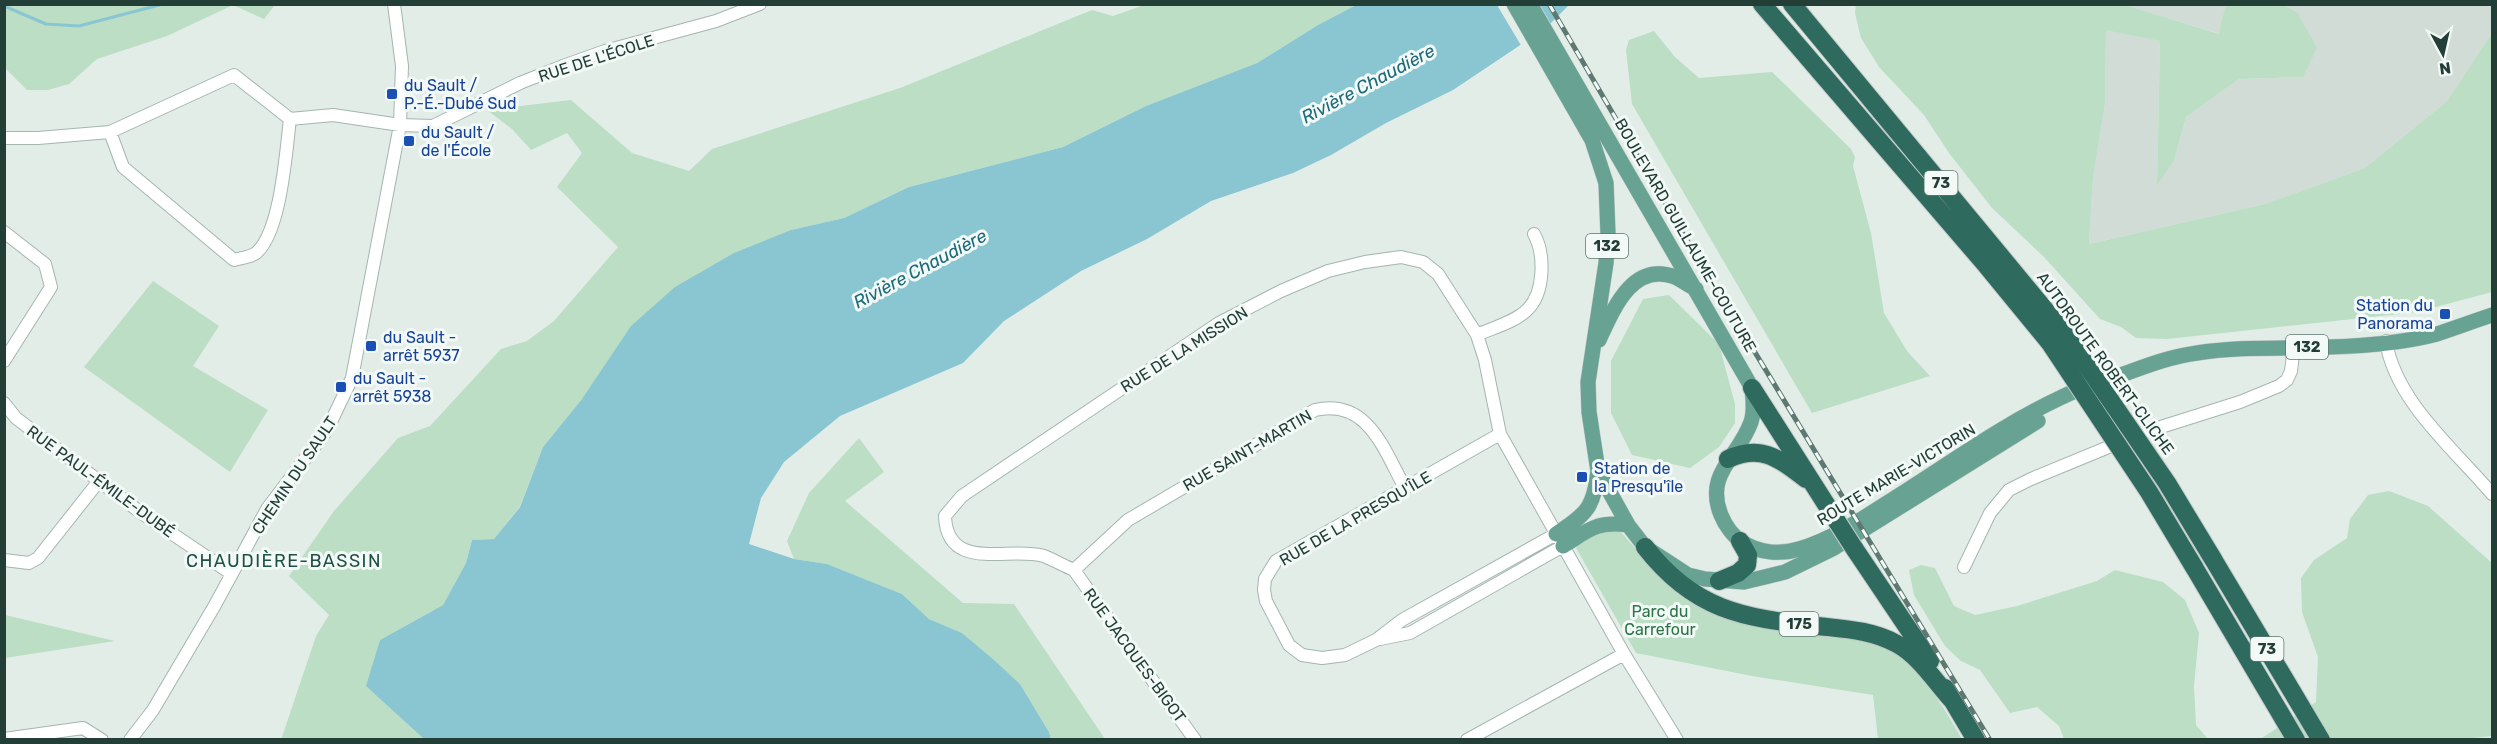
<svg xmlns="http://www.w3.org/2000/svg" width="2497" height="744" viewBox="0 0 2497 744" font-family="Rubik,sans-serif">
<style>
.built{fill:#d1dcd7}
.green{fill:#bbdec5}
.water{fill:#8ac6d2}
.pier{fill:#e2ede8}
.lines{fill:none;stroke-linecap:round;stroke-linejoin:round}
.stream{stroke:#8ac6d2;stroke-width:3}
.minor-casing{stroke:#a5b5af;stroke-width:14}
.major-casing{stroke:#c1c9c7;stroke-width:16}
.highway-casing{stroke:#c1c9c7;stroke-width:20}
.minor{stroke:#fff;stroke-width:12}
.major{stroke:#67a293;stroke-width:15}
.highway{stroke:#2e6a5e;stroke-width:18}
.rail-casing{stroke:#5d7972;stroke-width:5}
.rail{stroke:#f3f9f6;stroke-width:3;stroke-dasharray:9;stroke-linecap:butt}
.highway-bridge-casing{stroke:#c1c9c7;stroke-width:20;stroke-linecap:butt}
.highway-bridge{stroke:#2e6a5e;stroke-width:18}
.transit-dot{fill:#1a4fb4;stroke:#f3f9f6;stroke-width:2}
.labels{text-anchor:middle;stroke-width:6;stroke-linejoin:round;paint-order:stroke}
.shield{fill:#f3f9f6;stroke:#617670;stroke-width:1.5}
.shield-label{font-size:15px;font-weight:bold;fill:#223e37}
.street-label{font-size:16px;fill:#223e37;stroke:#f3f9f6}
.transit-label{font-size:16px;fill:#164399;stroke:#f3f9f6;text-anchor:start}
.park-label{font-size:16px;fill:#2c7549;stroke:#f3f9f6}
.water-label{font-size:18px;font-style:italic;fill:#1c6a7a;stroke:#f3f9f6}
.neighbourhood-label{font-size:18px;letter-spacing:1.5px;fill:#1e5044;stroke:#f3f9f6}
</style>
<rect width="100%" height="100%" fill="#e2ede8"/>
<!-- built -->
<path class="built" d="M 2126,5 L 2230,5 L 2225,7 L 2220,34 Z
M 2284,5 L 2492,5 L 2492,33 L 2447,101 L 2365,168 L 2265,204 L 2089,244 L 2093,178 L 2105,104 L 2106,29 L 2160,41 L 2157,184 L 2174,161 L 2186,117 L 2239,79 L 2303,77 L 2297,12 Z"/>
<!-- green -->
<path class="green" d="M 1856,4 L 2126,5 L 2219,34 L 2225,7 L 2230,5 L 2284,5 L 2297,12 L 2317,48 L 2303,77 L 2239,79 L 2186,117 L 2174,161 L 2157,185 L 2160,41 L 2106,30 L 2105,104 L 2093,178 L 2089,244 L 2265,204 L 2365,168 L 2447,101 L 2492,33 L 2492,292 L 2417,312 L 2167,339 L 2136,338 L 2121,327 L 2100,319 L 2044,257 L 1992,208 L 1949,153 L 1924,115 L 1879,67 L 1861,38 L 1855,13 Z
M 4,5 L 5,4 L 275,5 L 264,19 L 233,5 L 167,36 L 97,59 L 69,84 L 48,90 L 27,90 L 5,68 Z
M 1144,5 L 1356,5 L 1318,25 L 1257,63 L 1146,106 L 1063,147 L 909,187 L 844,218 L 791,230 L 582,399 L 543,447 L 520,506 L 494,539 L 472,540 L 466,563 L 443,605 L 380,640 L 367,686 L 424,739 L 281,740 L 316,636 L 329,615 L 289,576 L 334,511 L 398,438 L 430,426 L 501,349 L 527,341 L 554,321 L 618,247 L 557,187 L 582,153 L 567,133 L 531,150 L 512,129 L 487,110 L 571,100 L 632,153 L 689,171 L 712,149 L 900,88 L 1092,10 L 1113,16 Z
M 1654,31 L 1675,57 L 1699,78 L 1772,72 L 1851,149 L 1855,157 L 1853,166 L 1871,233 L 1884,313 L 1907,351 L 1930,376 L 1812,413 L 1632,104 L 1626,50 L 1629,40 Z
M 153,281 L 219,326 L 193,366 L 268,410 L 230,472 L 84,367 Z
M 1669,295 L 1719,344 L 1735,404 L 1735,423 L 1719,447 L 1690,468 L 1632,455 L 1611,413 L 1611,361 L 1643,299 Z
M 859,438 L 884,472 L 845,501 L 963,603 L 1014,604 L 1105,739 L 1051,739 L 1049,732 L 1020,684 L 962,633 L 929,619 L 902,594 L 827,564 L 794,559 L 787,541 L 809,493 Z
M 2389,491 L 2428,506 L 2492,563 L 2492,736 L 2455,740 L 2259,740 L 2316,702 L 2318,657 L 2302,612 L 2301,578 L 2314,560 L 2347,538 L 2350,519 L 2368,495 Z
M 1597,530 L 1619,530 L 1657,573 L 1680,591 L 1866,639 C 1879,646 1896,652 1907,662 C 1930,684 1947,713 1962,739 L 1878,739 L 1873,695 L 1752,676 L 1636,653 L 1576,548 L 1580,541 Z
M 1921,565 L 1935,568 L 1954,606 L 1975,615 L 2017,606 L 2097,581 L 2115,570 L 2163,582 L 2185,600 L 2199,633 L 2194,686 L 2196,725 L 2208,739 L 2064,739 L 2059,726 L 2037,707 L 2010,713 L 1980,670 L 1961,661 L 1945,646 L 1914,595 L 1909,570 Z
M 5,615 L 115,641 L 5,658 Z"/>
<!-- water -->
<path class="water" d="M 1356,5 L 1569,5 L 1546,28 L 1453,90 L 1386,123 L 1331,155 L 1293,173 L 1211,201 L 1147,239 L 1081,271 L 1004,321 L 963,363 L 840,416 L 784,462 L 761,498 L 749,544 L 794,559 L 827,564 L 902,594 L 929,619 L 962,633 L 994,660 L 1020,684 L 1049,732 L 1051,739 L 424,739 L 366,686 L 380,640 L 443,605 L 466,563 L 472,540 L 494,539 L 520,507 L 543,447 L 582,399 L 631,326 L 675,287 L 734,253 L 791,230 L 844,218 L 909,187 L 1063,147 L 1146,106 L 1257,63 L 1318,25 Z"/>
<!-- pier -->
<path class="pier" d="M 1497,5 L 1540,5 L 1552,26 L 1522,47 Z"/>
<g class="lines">
<!-- stream -->
<path class="stream" d="M 4,6 L 46,24 L 79,26 L 163,4"/>
<!-- minor casing -->
<g class="minor-casing">
<path id="minor" d="M 110,132 L 123,167 L 234,260 C 241,258 251,257 256,253 C 281,232 286,151 290,119
M 4,138 L 38,138 L 110,132 L 234,75 L 290,119 L 333,115 L 400,125 L 433,126 L 520,83 L 563,66 L 605,51 L 716,21 L 760,4
M 4,232 L 45,264 L 51,287 L 4,361
M 1477,335 C 1492,328 1515,322 1527,310 C 1545,293 1545,254 1534,234
M 2386,341 C 2395,401 2455,450 2492,494
M 4,403 L 16,418 L 140,512 L 232,574
M 1500,434 L 1276,561 L 1265,579 L 1264,590 L 1266,601 L 1289,645 L 1302,655 L 1322,658 L 1345,655 L 1376,640 L 1402,620 L 1556,534
M 4,560 L 29,563 L 38,558 L 99,481
M 1964,567 L 1990,513 L 2009,490 L 2031,479 L 2145,432 L 2240,402 L 2279,386 L 2287,380 L 2291,371 L 2294,346
M 1074,570 L 1128,520 L 1315,410 C 1368,398 1384,450 1405,488
M 1380,639 L 1410,633 L 1563,546
M 4,739 L 83,728 L 102,740
M 130,740 L 153,710 L 215,605 L 267,509 L 327,430 L 352,378 L 400,125 L 402,66 L 394,4
M 1195,740 L 1074,570 C 1064,566 1054,560 1044,556 C 1009,546 947,573 945,516 L 962,496 L 1219,323 L 1281,291 L 1328,271 L 1365,262 L 1401,257 L 1423,262 L 1438,274 L 1477,335 L 1485,360 L 1500,434 L 1624,654 L 1677,740
M 1467,740 L 1624,654"/>
</g>
<!-- major casing -->
<g class="major-casing">
<path id="major" d="M 1514,4 L 1592,140 L 1606,183 L 1608,234 L 1606,263 L 1588,382 L 1589,412 L 1598,471 L 1628,525 L 1645,547 L 1688,575 L 1705,579 L 1744,582 L 1785,572 L 1834,548 L 2038,421
M 1530,4 L 1752,388 C 1753,400 1755,411 1751,422 C 1739,457 1704,473 1721,515 C 1725,525 1733,536 1742,542 C 1759,553 1780,555 1799,549 C 1834,539 1868,515 1898,496 C 1952,462 2004,424 2062,397 C 2078,389 2096,384 2113,378 C 2141,368 2167,357 2197,353 C 2241,346 2285,349 2329,347 C 2364,346 2403,343 2437,334 C 2455,328 2474,321 2492,315
M 1599,340 C 1613,310 1632,261 1675,277 C 1682,280 1689,286 1696,289
M 1556,534 C 1587,514 1594,507 1598,471
M 1563,546 C 1589,530 1596,521 1628,525"/>
</g>
<!-- highway casing -->
<g class="highway-casing">
<path id="highway" d="M 1762,4 L 1986,265 L 2050,343
M 1792,4 L 2065,334
M 1752,388 L 1838,523
M 1728,459 C 1762,444 1778,458 1806,479
M 1645,547 C 1694,610 1742,618 1817,626 C 1844,629 1872,630 1897,644 C 1919,656 1934,680 1951,699
M 1854,548 L 1930,661
M 2213,559 L 2321,740
M 2194,567 L 2296,740
M 1719,581 L 1738,573 L 1747,565 L 1748,555 L 1740,541
M 1945,688 L 1976,740"/>
</g>
<!-- minor -->
<use href="#minor" class="minor"/>
<!-- major -->
<use href="#major" class="major"/>
<!-- highway -->
<use href="#highway" class="highway"/>
<!-- rail casing -->
<g class="rail-casing">
<path id="rail" d="M 1549,4 L 1682,232 L 1990,740"/>
</g>
<!-- rail -->
<use href="#rail" class="rail"/>
<!-- highway-bridge casing -->
<g class="highway-bridge-casing">
<path id="highway-bridge" d="M 2065,334 L 2167,483 L 2213,559
M 2050,343 L 2149,492 L 2194,567
M 1838,523 L 1854,548"/>
</g>
<!-- highway-bridge -->
<use href="#highway-bridge" class="highway-bridge"/>
</g>
<!-- markers -->
<g class="transit-dot">
<rect x="386" y="88" width="12" height="12" rx="3"/>
<rect x="403" y="135" width="12" height="12" rx="3"/>
<rect x="2439" y="308" width="12" height="12" rx="3"/>
<rect x="365" y="340" width="12" height="12" rx="3"/>
<rect x="335" y="381" width="12" height="12" rx="3"/>
<rect x="1576" y="471" width="12" height="12" rx="3"/>
</g>
<g class="labels">
<!-- shield labels -->
<g class="shield">
<rect x="1924.5" y="171" width="33" height="24" rx="4.5"/>
<rect x="1586" y="234" width="42" height="24" rx="4.5"/>
<rect x="2286" y="335" width="42" height="24" rx="4.5"/>
<rect x="1779.5" y="612" width="39" height="24" rx="4.5"/>
<rect x="2250.5" y="637" width="33" height="24" rx="4.5"/>
</g>
<g class="shield-label">
<text x="1941" y="188">73</text>
<text x="1607" y="251">132</text>
<text x="2307" y="352">132</text>
<text x="1799" y="629">175</text>
<text x="2267" y="654">73</text>
</g>
<!-- street labels -->
<g class="street-label">
<text transform="translate(596 58) rotate(-18)" y="6">RUE DE L'ÉCOLE</text>
<text transform="translate(1686 235) rotate(60)" y="6">BOULEVARD GUILLAUME-COUTURE</text>
<text transform="translate(1184 349) rotate(-32)" y="6">RUE DE LA MISSION</text>
<text transform="translate(2106 363) rotate(54)" y="6">AUTOROUTE ROBERT-CLICHE</text>
<text transform="translate(1247 450) rotate(-30)" y="6">RUE SAINT-MARTIN</text>
<text transform="translate(1896 474) rotate(-31)" y="6">ROUTE MARIE-VICTORIN</text>
<text transform="translate(294 475) rotate(-56)" y="6">CHEMIN DU SAULT</text>
<text transform="translate(101 481) rotate(36)" y="6">RUE PAUL-ÉMILE-DUBÉ</text>
<text transform="translate(1355 518) rotate(-30)" y="6">RUE DE LA PRESQU'ÎLE</text>
<text transform="translate(1135 655) rotate(54)" y="6">RUE JACQUES-BIGOT</text>
</g>
<!-- transit labels -->
<g class="transit-label">
<text x="404" y="91">du Sault /<tspan x="404" dy="18">P.-É.-Dubé Sud</tspan></text>
<text x="421" y="138">du Sault /<tspan x="421" dy="18">de l'École</tspan></text>
<text x="2433" y="311" text-anchor="end">Station du<tspan x="2433" dy="18">Panorama</tspan></text>
<text x="383" y="343">du Sault -<tspan x="383" dy="18">arrêt 5937</tspan></text>
<text x="353" y="384">du Sault -<tspan x="353" dy="18">arrêt 5938</tspan></text>
<text x="1594" y="474">Station de<tspan x="1594" dy="18">la Presqu'île</tspan></text>
</g>
<!-- park labels -->
<g class="park-label">
<text x="1660" y="617">Parc du<tspan x="1660" dy="18">Carrefour</tspan></text>
</g>
<!-- water labels -->
<g class="water-label">
<text transform="translate(1368 84) rotate(-28)" y="6">Rivière Chaudière</text>
<text transform="translate(920 269) rotate(-28)" y="6">Rivière Chaudière</text>
</g>
<!-- neighbourhood labels -->
<g class="neighbourhood-label">
<text x="284" y="567">CHAUDIÈRE-BASSIN</text>
</g>
</g>
<!-- border -->
<rect width="2497" height="744" fill="none" stroke="#223e37" stroke-width="12"/>
<!-- north arrow -->
<g transform="translate(2443 54) rotate(172)" stroke="#f3f9f6" stroke-width="4.5" paint-order="stroke">
<path d="M0-4.5L10 22L0 15L-10 22Z" fill="#223e37"/>
<text y="-9" font-size="16" font-weight="bold" text-anchor="middle" fill="#223e37">N</text>
</g>
</svg>
